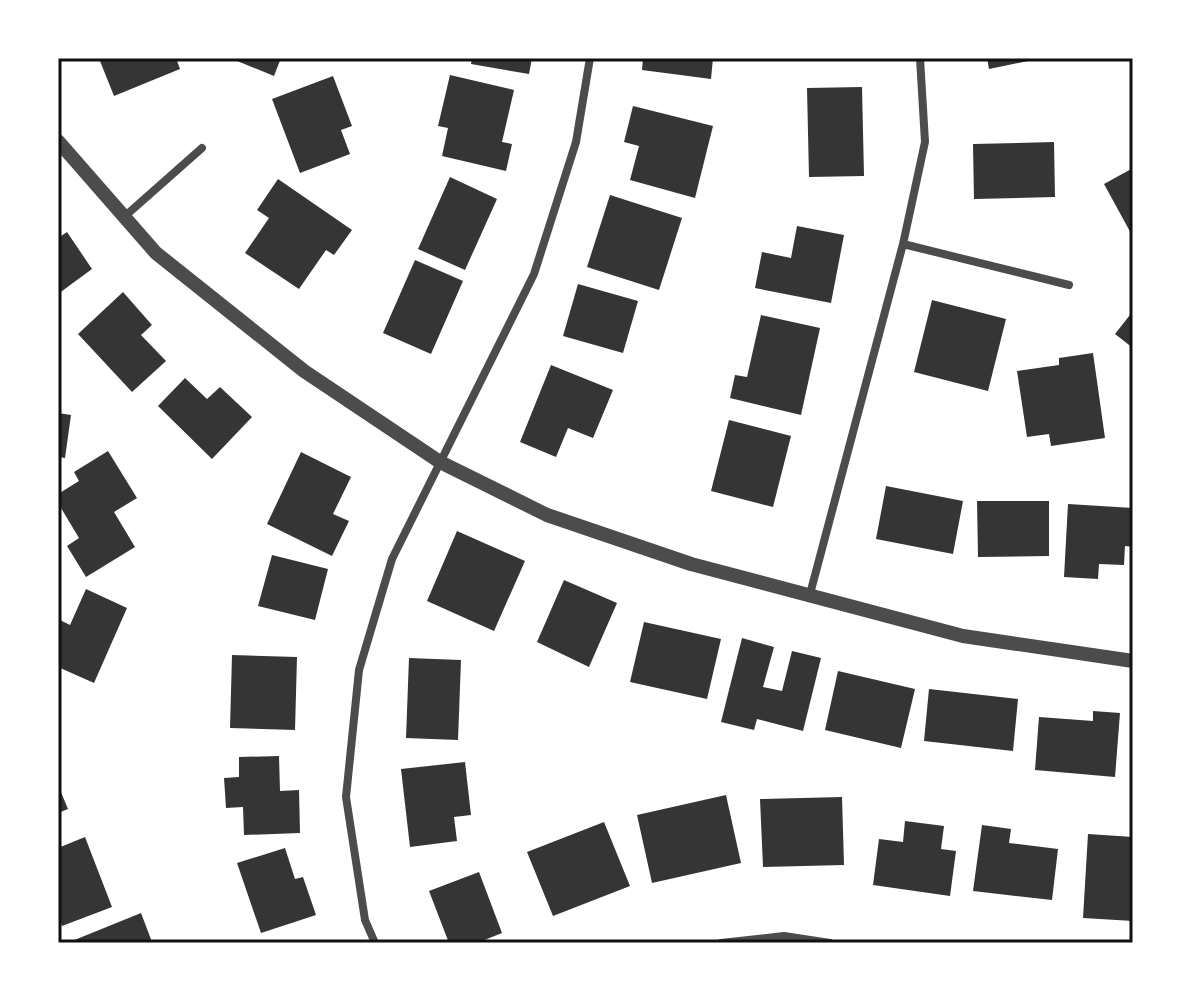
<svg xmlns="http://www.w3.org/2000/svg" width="1191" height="1001" viewBox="0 0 1191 1001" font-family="'Space Grotesk',sans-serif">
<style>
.building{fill:#353535}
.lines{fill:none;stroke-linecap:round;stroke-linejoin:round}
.minor{stroke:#4c4c4c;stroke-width:8}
.tertiary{stroke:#4c4c4c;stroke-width:14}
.neatline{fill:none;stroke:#111;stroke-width:3}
</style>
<rect width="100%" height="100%" fill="#fff"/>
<!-- building -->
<path class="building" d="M 108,58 L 176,58 L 180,69 L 114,96 L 100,61 Z
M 230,58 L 281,58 L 274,76 Z
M 472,58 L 532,58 L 529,74 L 471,64 Z
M 643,58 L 713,58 L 711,79 L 642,70 Z
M 987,58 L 1038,58 L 1038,59 L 989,69 Z
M 450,75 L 514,90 L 502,142 L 512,144 L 506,171 L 442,156 L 448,128 L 438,126 Z
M 333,76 L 352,126 L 341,130 L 350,154 L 300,173 L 272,99 Z
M 862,87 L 864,176 L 809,177 L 807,88 Z
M 633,106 L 713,126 L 695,198 L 630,180 L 639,146 L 624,142 Z
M 1054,142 L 1055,197 L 974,199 L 973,144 Z
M 1133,168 L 1133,237 L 1104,184 Z
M 450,177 L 497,199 L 465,270 L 418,249 Z
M 278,179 L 352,230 L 334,255 L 326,250 L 299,289 L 245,253 L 269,218 L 257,210 Z
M 610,195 L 682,218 L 659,290 L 587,267 Z
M 797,226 L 844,235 L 831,303 L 755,288 L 762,252 L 791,258 Z
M 67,232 L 92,269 L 58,294 L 58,238 Z
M 415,260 L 463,281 L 431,354 L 383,333 Z
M 578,284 L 638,301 L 623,353 L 563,336 Z
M 123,292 L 152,325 L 141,335 L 166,361 L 132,392 L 78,334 Z
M 932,300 L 1006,319 L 988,391 L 914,372 Z
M 1133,311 L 1133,348 L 1115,334 Z
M 761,315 L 820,328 L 801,415 L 730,398 L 735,375 L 747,377 Z
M 1093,353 L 1105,438 L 1051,446 L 1049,434 L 1027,437 L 1017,371 L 1059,365 L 1059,358 Z
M 551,365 L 613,390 L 593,438 L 568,428 L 556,457 L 520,442 Z
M 185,378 L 207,399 L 220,387 L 252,417 L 212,459 L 158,406 Z
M 58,413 L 71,415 L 65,458 L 58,457 Z
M 729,420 L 791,436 L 773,507 L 711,491 Z
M 108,451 L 137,498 L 114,512 L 135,547 L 86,577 L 67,546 L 79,538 L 58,503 L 58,494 L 79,481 L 74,472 Z
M 301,452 L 351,477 L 333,514 L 349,521 L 332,556 L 267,524 Z
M 886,486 L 963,501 L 953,554 L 876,539 Z
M 977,501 L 1049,501 L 1049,556 L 978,557 Z
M 1068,504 L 1133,508 L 1133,547 L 1125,546 L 1124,565 L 1099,564 L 1098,579 L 1064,577 Z
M 457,531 L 525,561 L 494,631 L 427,601 Z
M 272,555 L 328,569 L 315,620 L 258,606 Z
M 564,580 L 617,603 L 589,667 L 537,642 Z
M 86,589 L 127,608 L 94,683 L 58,667 L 58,619 L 70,625 Z
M 644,622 L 721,639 L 707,699 L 630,682 Z
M 742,638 L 774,647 L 763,687 L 782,691 L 792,651 L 821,658 L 803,731 L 757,719 L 754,730 L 721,722 Z
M 232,655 L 297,657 L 295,730 L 230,728 Z
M 409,658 L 461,660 L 458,740 L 406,738 Z
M 838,671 L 915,689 L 901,748 L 825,730 Z
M 929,689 L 1018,699 L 1013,751 L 924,741 Z
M 1093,711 L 1120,713 L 1115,777 L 1035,770 L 1039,717 L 1093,721 Z
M 279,756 L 280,791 L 299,790 L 300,833 L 244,835 L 243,807 L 226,808 L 224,778 L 239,777 L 239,757 Z
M 465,762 L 471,815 L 454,817 L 457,841 L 410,847 L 401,769 Z
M 58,785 L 68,809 L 58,813 Z
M 726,795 L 741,863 L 652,883 L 637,815 Z
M 842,797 L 844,865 L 763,867 L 760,799 Z
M 905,821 L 944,826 L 941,849 L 956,851 L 950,896 L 873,885 L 879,839 L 903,842 Z
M 604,822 L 630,886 L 553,916 L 527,852 Z
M 982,825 L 1011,829 L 1009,843 L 1058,849 L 1052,900 L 973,891 Z
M 1088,834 L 1133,837 L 1133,921 L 1083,918 Z
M 85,837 L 112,907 L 62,926 L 58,916 L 58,848 Z
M 285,848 L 295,879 L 303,877 L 316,915 L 261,933 L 237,863 Z
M 479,872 L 502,933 L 477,943 L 449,943 L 429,891 Z
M 141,913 L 152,942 L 67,943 Z"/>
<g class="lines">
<!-- minor -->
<path class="minor" d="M 124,217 L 202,148
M 903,244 L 1069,285
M 810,594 L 903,244 L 925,142 L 920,58
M 375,943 L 365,920 L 346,797 L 359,670 L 392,559 L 534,274 L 576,142 L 590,58
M 721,943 L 784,936 L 830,943"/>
<!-- tertiary -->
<path class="tertiary" d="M 58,141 L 156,253 L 304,371 L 440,462 L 547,515 L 691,564 L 963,636 L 1133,661"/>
</g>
<!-- border -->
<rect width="1191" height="1001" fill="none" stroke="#ffffff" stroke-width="120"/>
<rect x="60" y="60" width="1071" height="881" class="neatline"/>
</svg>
